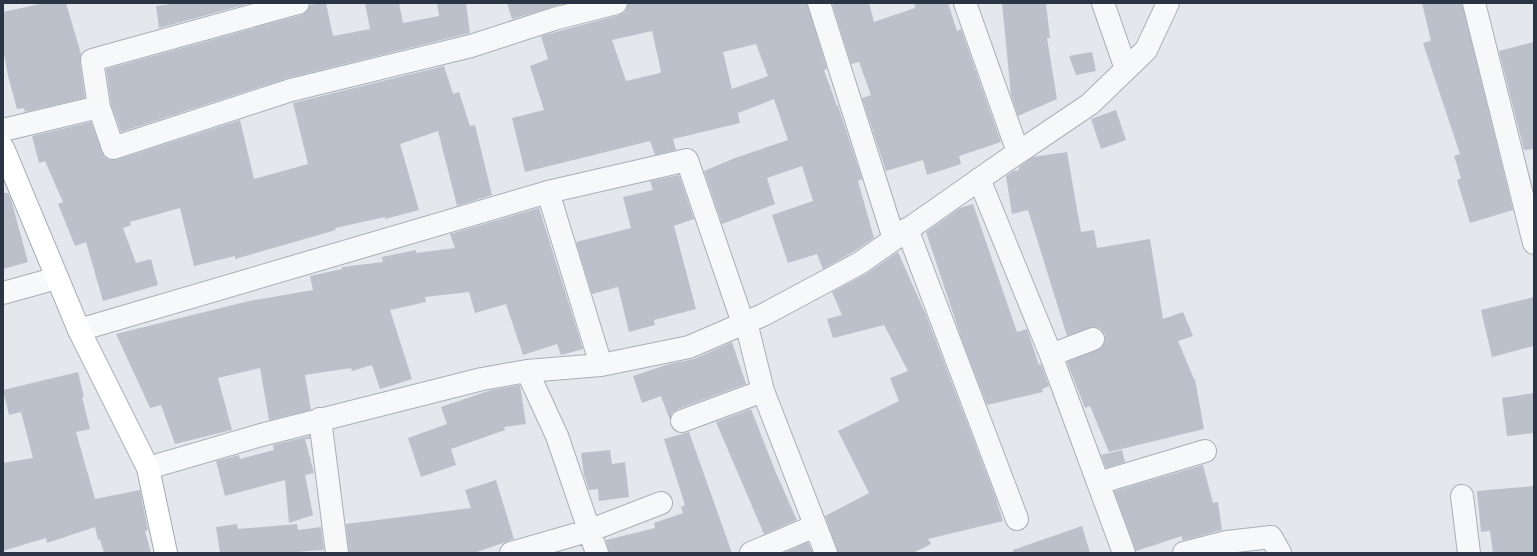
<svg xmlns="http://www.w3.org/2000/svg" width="1537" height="556" viewBox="0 0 1537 556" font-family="Lato,sans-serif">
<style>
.building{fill:#bbc0ca;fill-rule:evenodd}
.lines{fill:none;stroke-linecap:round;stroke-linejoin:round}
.minor-casing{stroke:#a9aeb7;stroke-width:24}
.major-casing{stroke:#a3abb8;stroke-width:24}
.minor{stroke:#f7f8fa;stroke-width:22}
.major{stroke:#fff;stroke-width:22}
</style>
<rect width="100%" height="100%" fill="#e4e7ec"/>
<!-- building -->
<path class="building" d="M 44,3 L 66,3 L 81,54 L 80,62 L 85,98 L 25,112 L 24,108 L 17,109 L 8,76 L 3,47 L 3,12 Z
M 177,3 L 251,3 L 159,28 L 156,6 Z
M 321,3 L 326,3 L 333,36 L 370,29 L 365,3 L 399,3 L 403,23 L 439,16 L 437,3 L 466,3 L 470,33 L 288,78 L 121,132 L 111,104 L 106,69 L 301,15 L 307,11 L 310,5 Z
M 507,3 L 566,3 L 512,19 Z
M 628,3 L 807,3 L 827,69 L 824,70 L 837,106 L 838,106 L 862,179 L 858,181 L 874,238 L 853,252 L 823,269 L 817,254 L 788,263 L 772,215 L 813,201 L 802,166 L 767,178 L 775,204 L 722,224 L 704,171 L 735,158 L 788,140 L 774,99 L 738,113 L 740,123 L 673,139 L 676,150 L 655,155 L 650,141 L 525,172 L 512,118 L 544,110 L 530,66 L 548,59 L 541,36 L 619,15 L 625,12 ZM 652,31 L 661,71 L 660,73 L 626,81 L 612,40 ZM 756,44 L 768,76 L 732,89 L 723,52 Z
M 832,3 L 869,3 L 874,22 L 915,8 L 914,3 L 948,3 L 957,31 L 961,29 L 1001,142 L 959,156 L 961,164 L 927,175 L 923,160 L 886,171 L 862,98 L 871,95 L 859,62 L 851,64 Z
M 1002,3 L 1046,3 L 1050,38 L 1047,38 L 1057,99 L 1018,116 L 1011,95 Z
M 1422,3 L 1462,3 L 1513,210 L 1470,223 L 1457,180 L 1461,178 L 1454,156 L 1460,154 L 1423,43 L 1431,41 Z
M 1534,42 L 1534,149 L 1524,150 L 1499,51 Z
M 1092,52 L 1096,71 L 1076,75 L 1069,56 Z
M 444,66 L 453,94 L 459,92 L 470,126 L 475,125 L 492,195 L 457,206 L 438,131 L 400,144 L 419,210 L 385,219 L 385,217 L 335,228 L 336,230 L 235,259 L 235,256 L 194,266 L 180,208 L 130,222 L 131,225 L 123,228 L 136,263 L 151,259 L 158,285 L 103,301 L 86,242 L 75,246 L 58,204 L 63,202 L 45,161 L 39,163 L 32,136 L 91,122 L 104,157 L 110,160 L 116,160 L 240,120 L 254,179 L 308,164 L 293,103 Z
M 1116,110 L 1126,140 L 1101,149 L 1091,119 Z
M 1067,152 L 1081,232 L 1094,230 L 1097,248 L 1150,239 L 1163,319 L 1183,312 L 1193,336 L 1178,341 L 1194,379 L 1195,379 L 1204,429 L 1109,452 L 1090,406 L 1085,408 L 1067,362 L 1102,347 L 1105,341 L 1105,335 L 1101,329 L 1095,327 L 1067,336 L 1028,210 L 1012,214 L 1006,176 L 1013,171 L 1019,170 L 1019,167 L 1033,157 Z
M 679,175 L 694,219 L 674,226 L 696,309 L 654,320 L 655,325 L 629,332 L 618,287 L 592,294 L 576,242 L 631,228 L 623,197 L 653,190 L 650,181 Z
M 3,193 L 8,193 L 11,199 L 28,262 L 3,269 Z
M 973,204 L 1017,332 L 1027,329 L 1039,365 L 1041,364 L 1049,386 L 1042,389 L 1043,392 L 987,405 L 962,340 L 926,232 L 960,208 Z
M 539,208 L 583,349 L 561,355 L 557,344 L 523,355 L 506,304 L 475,313 L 469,292 L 425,297 L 426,302 L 390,310 L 412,379 L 380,389 L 372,365 L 352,371 L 351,368 L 305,375 L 311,410 L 269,420 L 260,368 L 218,378 L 232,430 L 175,444 L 161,405 L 150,408 L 116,334 L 249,301 L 313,290 L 310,276 L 342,269 L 342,267 L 383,262 L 382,257 L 416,250 L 416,253 L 455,248 L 450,234 Z
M 898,252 L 926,315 L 995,496 L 1003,521 L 928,539 L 931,544 L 913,553 L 838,553 L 825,516 L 869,493 L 838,431 L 899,401 L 890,378 L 908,371 L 884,325 L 833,338 L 827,319 L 842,315 L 832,292 L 866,274 Z
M 1534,297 L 1534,346 L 1492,357 L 1481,310 Z
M 732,342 L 746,384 L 678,409 L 672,413 L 670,420 L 661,396 L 642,403 L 633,376 L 669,364 L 694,359 Z
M 78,372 L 84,397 L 82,397 L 90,429 L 76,432 L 95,499 L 140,490 L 148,530 L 145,531 L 151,553 L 104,553 L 100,539 L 98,540 L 95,527 L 47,543 L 46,538 L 3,551 L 3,463 L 33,458 L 21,412 L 9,415 L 3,390 Z
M 520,385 L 526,424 L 504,427 L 505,430 L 451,449 L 456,465 L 421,477 L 408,438 L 447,424 L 441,407 L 491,390 Z
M 1534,393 L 1534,433 L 1507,436 L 1502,398 Z
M 751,409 L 776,473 L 797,520 L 764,534 L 716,422 Z
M 689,432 L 732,553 L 609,553 L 606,540 L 655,528 L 654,523 L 683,513 L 681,507 L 685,505 L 664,439 Z
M 310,436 L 310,439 L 305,439 L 314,473 L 305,475 L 313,515 L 289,523 L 285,480 L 225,496 L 216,461 L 239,455 L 240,459 L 274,450 L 273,445 Z
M 610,450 L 612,464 L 625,462 L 629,497 L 599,501 L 598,489 L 589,490 L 584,475 L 581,453 Z
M 1122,450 L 1125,462 L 1106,468 L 1101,455 Z
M 1203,465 L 1213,503 L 1218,502 L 1222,530 L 1189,539 L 1182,540 L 1182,536 L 1136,551 L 1114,491 Z
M 496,480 L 514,539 L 474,553 L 349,553 L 346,524 L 471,508 L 465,490 Z
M 1534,486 L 1534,553 L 1493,553 L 1490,531 L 1481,532 L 1477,491 Z
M 237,524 L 238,529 L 297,524 L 298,530 L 321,527 L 324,550 L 282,553 L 220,553 L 216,527 Z
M 1082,526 L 1090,553 L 1013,553 L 1013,550 Z
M 808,542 L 813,553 L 783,553 Z"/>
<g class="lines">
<!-- minor casing -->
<g class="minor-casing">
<path id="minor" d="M 819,3 L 894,239
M 965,3 L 1018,152
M 1103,3 L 1126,69
M 1474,3 L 1534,243
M 99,107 L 92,60 L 298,3
M 3,130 L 99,107 L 113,148 L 291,90 L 471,46 L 554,19 L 616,3
M 979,179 L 1051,355 L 1124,553
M 548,192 L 601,365
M 907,229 L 1017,519
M 3,293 L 57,278
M 746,322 L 763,391 L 826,553
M 79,330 L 548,192 L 687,160 L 743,323
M 1051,355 L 1093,339
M 527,371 L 557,436 L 597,553
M 320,419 L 337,553
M 682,421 L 763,391
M 148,468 L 261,435 L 482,379 L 527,371 L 601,365 L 689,347 L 763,315 L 860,263 L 1004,162 L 1090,104 L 1146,50 L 1168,3
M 1098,483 L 1205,451
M 1462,496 L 1469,553
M 511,553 L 591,530 L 661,503
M 751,553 L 815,526
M 1184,553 L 1227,542 L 1271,537 L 1280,553"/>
</g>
<!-- major casing -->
<g class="major-casing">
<path id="major" d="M 3,148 L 79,330 L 148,468 L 166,553"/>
</g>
<!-- minor -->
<use href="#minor" class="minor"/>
<!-- major -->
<use href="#major" class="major"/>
</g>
<!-- border -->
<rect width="1537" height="556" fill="none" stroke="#2b3445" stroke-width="8"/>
</svg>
